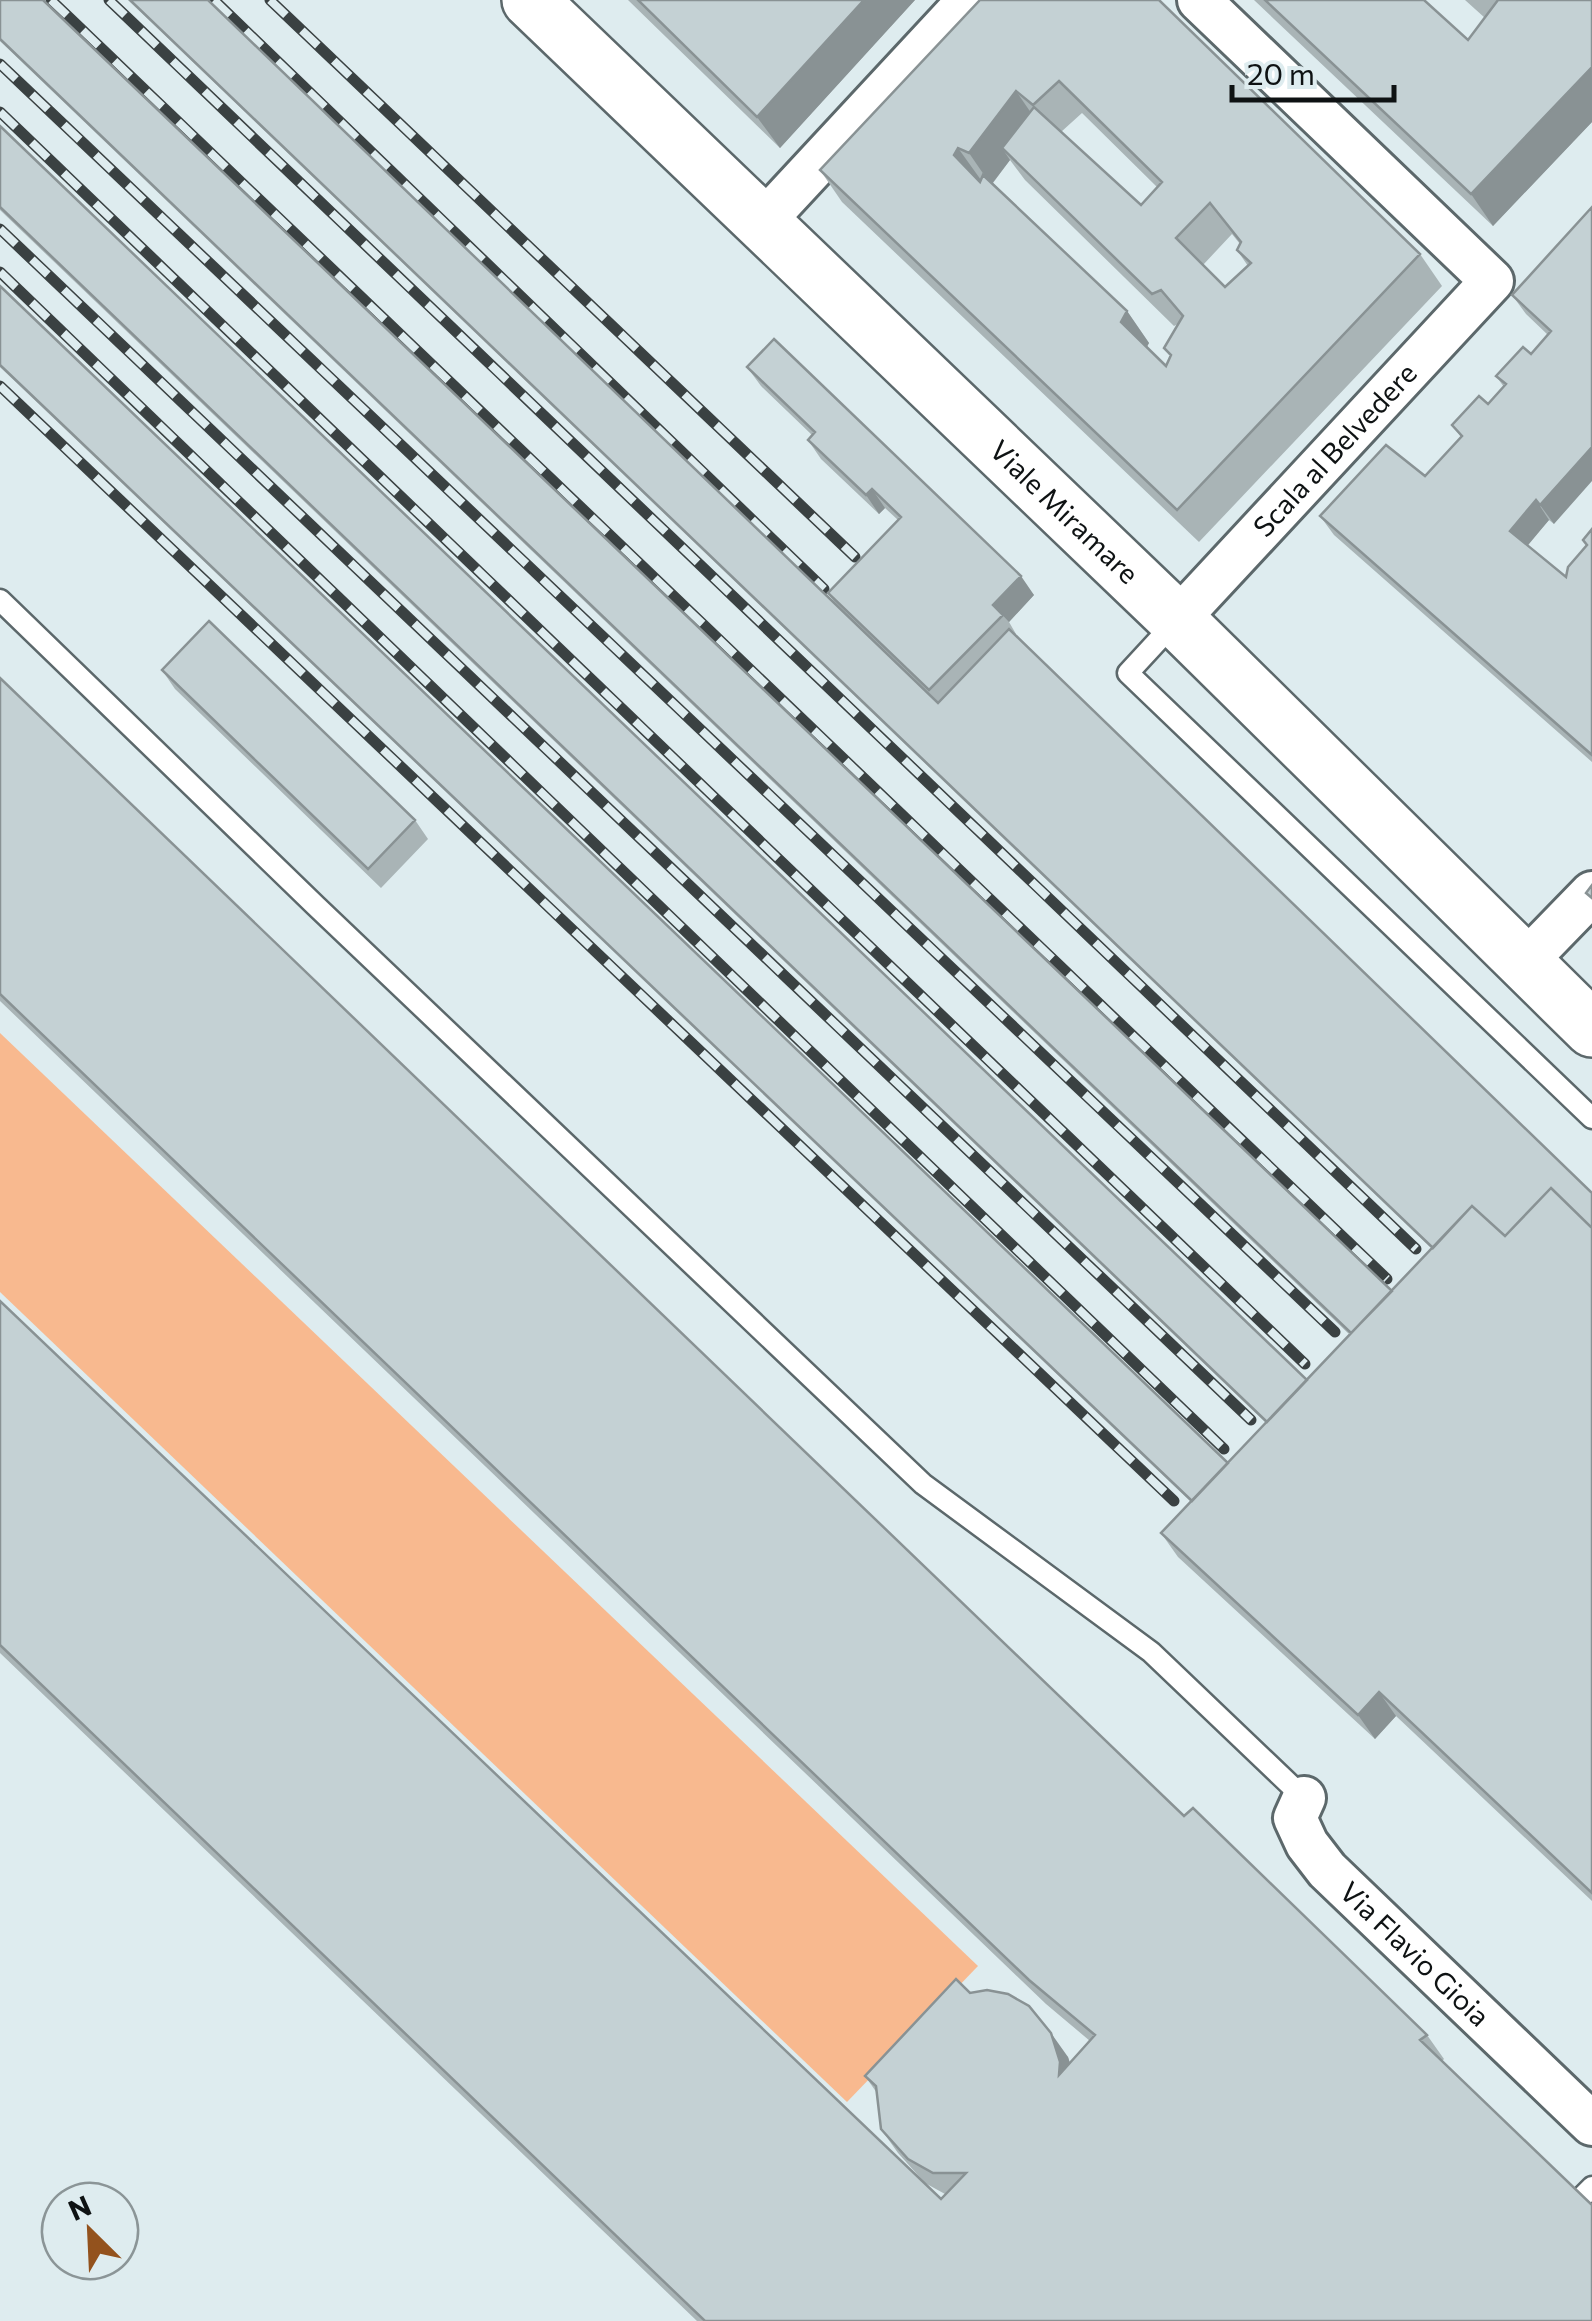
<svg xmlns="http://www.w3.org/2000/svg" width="1592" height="2321" viewBox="0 0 1592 2321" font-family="Commissioner,sans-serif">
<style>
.green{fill:#f8b98f}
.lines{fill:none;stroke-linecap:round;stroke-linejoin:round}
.service-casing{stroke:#5c686b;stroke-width:25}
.minor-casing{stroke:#5c686b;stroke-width:48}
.primary-casing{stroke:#5c686b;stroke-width:60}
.service{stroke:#fff;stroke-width:20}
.minor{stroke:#fff;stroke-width:42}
.primary{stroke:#fff;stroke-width:55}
.rail-casing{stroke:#3a4142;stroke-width:11}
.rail{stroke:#deecef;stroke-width:8;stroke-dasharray:22;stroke-linecap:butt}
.wall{fill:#a9b4b6;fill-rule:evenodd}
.shaded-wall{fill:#899294}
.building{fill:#c4d1d4;stroke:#899294;stroke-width:2.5;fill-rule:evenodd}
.labels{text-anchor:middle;stroke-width:8;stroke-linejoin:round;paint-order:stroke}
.street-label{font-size:28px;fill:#0e1213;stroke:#deecef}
</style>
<rect width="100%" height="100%" fill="#deecef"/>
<!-- green -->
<path class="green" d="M 0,1033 L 978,1966 L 847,2102 L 0,1292 Z"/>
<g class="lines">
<!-- service casing -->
<g class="service-casing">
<path id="service" d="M 0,600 L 316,906 L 923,1484 L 1151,1652 L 1304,1798
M 1176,621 L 1128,673 L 1592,1118
M 1579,2200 L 1592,2187"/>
</g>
<!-- minor casing -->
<g class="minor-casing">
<g id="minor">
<path d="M 763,222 L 969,0"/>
<path id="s1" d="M 1177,620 L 1492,281 L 1199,0"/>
<path d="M 1524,963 L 1592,893"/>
<path id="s2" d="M 1304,1798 L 1295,1818 L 1307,1844 L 1327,1870 L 1592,2124"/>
</g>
</g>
<!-- primary casing -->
<g class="primary-casing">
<g id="primary">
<path id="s3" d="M 530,0 L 1177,620 L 1592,1029"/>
</g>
</g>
<!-- service -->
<use href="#service" class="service"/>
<!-- minor -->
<use href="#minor" class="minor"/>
<!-- primary -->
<use href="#primary" class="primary"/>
<!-- rail casing -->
<g class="rail-casing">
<path id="rail" d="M 51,0 L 1387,1279
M 109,0 L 1416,1249
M 214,0 L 824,589
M 270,0 L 855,557
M 0,64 L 1335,1332
M 0,112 L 1305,1364
M 0,229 L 1251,1420
M 0,272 L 1224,1449
M 0,386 L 1174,1501"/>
</g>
<!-- rail -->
<use href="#rail" class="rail"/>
</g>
<!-- wall -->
<path class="wall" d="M 0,0 L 1392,1291 L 1432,1249 L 128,0 L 208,0 L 837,606 L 828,593 L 898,520 L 885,508 L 879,514 L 821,459 L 808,440 L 812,435 L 761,386 L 747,367 L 1034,595 L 1009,622 L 1016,634 L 1015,635 L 1592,1193 L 1592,1901 L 1396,1716 L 1375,1739 L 1178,1557 L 1161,1533 L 1191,1502 L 0,367 L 0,286 L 1228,1463 L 1266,1423 L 0,210 L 0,126 L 1307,1380 L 1350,1335 L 0,41 Z
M 628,0 L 915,0 L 780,148 Z
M 980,0 L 1420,254 L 1442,286 L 1199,542 L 842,202 L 820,170 ZM 1082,113 L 1157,187 L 1141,205 L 1061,132 ZM 1010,160 L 1025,180 L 1174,326 L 1178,324 L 1164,348 L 1170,356 L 1166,366 L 1147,347 L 1149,343 L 1127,311 L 993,183 ZM 1232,234 L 1240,244 L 1237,250 L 1248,266 L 1225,287 L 1203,265 Z
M 1254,0 L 1424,0 L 1468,40 L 1485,18 L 1465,0 L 1592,0 L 1592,122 L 1493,226 Z
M 1592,207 L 1554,524 L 1549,520 L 1527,545 L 1566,577 L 1587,545 L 1592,529 L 1592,762 L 1334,535 L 1320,516 L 1425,476 L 1461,437 L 1452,425 L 1488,404 L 1504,387 L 1496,376 L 1531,354 L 1548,335 L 1526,314 L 1512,295 Z
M 162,670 L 415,820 L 428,839 L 381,888 L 175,689 Z
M 0,678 L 1184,1816 L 1427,2035 L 1444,2059 L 1442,2061 L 1592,2321 L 697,2321 L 0,1653 L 0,1301 L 941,2199 L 945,2194 L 925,2183 L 898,2153 L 881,2129 L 877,2093 L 865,2076 L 970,1993 L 1068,2057 L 1070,2063 L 1090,2041 L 1046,2004 L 0,1001 Z"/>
<!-- shaded-wall -->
<path class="shaded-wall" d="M 864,0 L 915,0 L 780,148 L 757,117 Z
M 1592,67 L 1592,122 L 1493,226 L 1471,194 Z
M 1016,91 L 1038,123 L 1002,148 L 1010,160 L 991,185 L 969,153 Z
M 958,148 L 981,180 L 976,187 L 954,155 Z
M 1127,311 L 1149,343 L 1143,353 L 1121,322 Z
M 1592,447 L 1592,481 L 1554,524 L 1540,505 Z
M 872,489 L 885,508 L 879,514 L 866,495 Z
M 1536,500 L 1549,520 L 1524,550 L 1510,531 Z
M 1021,576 L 1034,595 L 1009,622 L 993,605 Z
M 1379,1692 L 1396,1716 L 1375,1739 L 1358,1715 Z
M 1051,2033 L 1068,2057 L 1077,2086 L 1059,2075 Z"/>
<!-- building -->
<path class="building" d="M 0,0 L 43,0 L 1392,1291 L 1351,1333 L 0,39 Z
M 130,0 L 208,0 L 938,703 L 1009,629 L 1592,1193 L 1592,1228 L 1551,1188 L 1505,1236 L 1472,1206 L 1433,1248 Z
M 638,0 L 864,0 L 757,117 Z
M 980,0 L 1159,0 L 1420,254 L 1177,510 L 820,170 ZM 1059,81 L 1162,182 L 1141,205 L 1034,107 L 1002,148 L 1152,294 L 1161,290 L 1183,316 L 1164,348 L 1171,355 L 1166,366 L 1121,322 L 1127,311 L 983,175 L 980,182 L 954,155 L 958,148 L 969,153 L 1016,91 L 1033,105 ZM 1210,203 L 1241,242 L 1237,250 L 1251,263 L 1225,287 L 1176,238 Z
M 1265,0 L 1424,0 L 1468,40 L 1498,0 L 1592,0 L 1592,67 L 1471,194 Z
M 0,126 L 1307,1380 L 1267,1422 L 0,207 Z
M 1592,207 L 1592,447 L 1540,505 L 1536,500 L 1510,531 L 1566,577 L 1568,567 L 1587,545 L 1583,540 L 1592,529 L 1592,755 L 1320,516 L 1386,445 L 1425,476 L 1462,436 L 1452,425 L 1479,396 L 1488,404 L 1506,384 L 1496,376 L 1523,347 L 1531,354 L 1551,331 L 1512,295 Z
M 0,286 L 1228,1463 L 1192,1501 L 0,365 Z
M 774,339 L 1021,576 L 993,605 L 1003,615 L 929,690 L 828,593 L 901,517 L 872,489 L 866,495 L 808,440 L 815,432 L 747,367 Z
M 209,621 L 415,820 L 368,869 L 162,670 Z
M 0,678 L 1184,1816 L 1193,1808 L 1427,2035 L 1420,2040 L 1592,2205 L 1592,2321 L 705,2321 L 0,1645 L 0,1301 L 941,2199 L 966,2173 L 933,2173 L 908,2159 L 881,2129 L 876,2086 L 865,2076 L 956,1979 L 970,1993 L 987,1990 L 1008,1994 L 1029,2006 L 1051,2033 L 1060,2062 L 1059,2075 L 1095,2035 L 1029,1980 L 0,994 Z
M 1592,885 L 1592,898 L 1586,893 Z
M 1551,1188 L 1592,1228 L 1592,1893 L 1379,1692 L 1358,1715 L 1161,1533 L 1472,1206 L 1505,1236 Z"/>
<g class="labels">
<!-- street labels -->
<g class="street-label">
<text dy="10" stroke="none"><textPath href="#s1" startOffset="232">Scala al Belvedere</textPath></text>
<text dy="10" stroke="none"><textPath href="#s3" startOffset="740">Viale Miramare</textPath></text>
<text dy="10" stroke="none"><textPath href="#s2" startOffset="205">Via Flavio Gioia</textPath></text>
</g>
</g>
<!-- north arrow -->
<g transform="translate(90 2231) rotate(336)"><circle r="48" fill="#deecef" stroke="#8b9597" stroke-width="2.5"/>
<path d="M0-8L18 38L0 25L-18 38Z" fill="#93521d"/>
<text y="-15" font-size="28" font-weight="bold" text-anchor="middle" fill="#0e1213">N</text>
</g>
<!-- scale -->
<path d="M1232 85v15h162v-15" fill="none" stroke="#0e1213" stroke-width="5"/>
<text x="1247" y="85" font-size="30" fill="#0e1213" stroke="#deecef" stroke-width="8" paint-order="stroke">20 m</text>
</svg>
